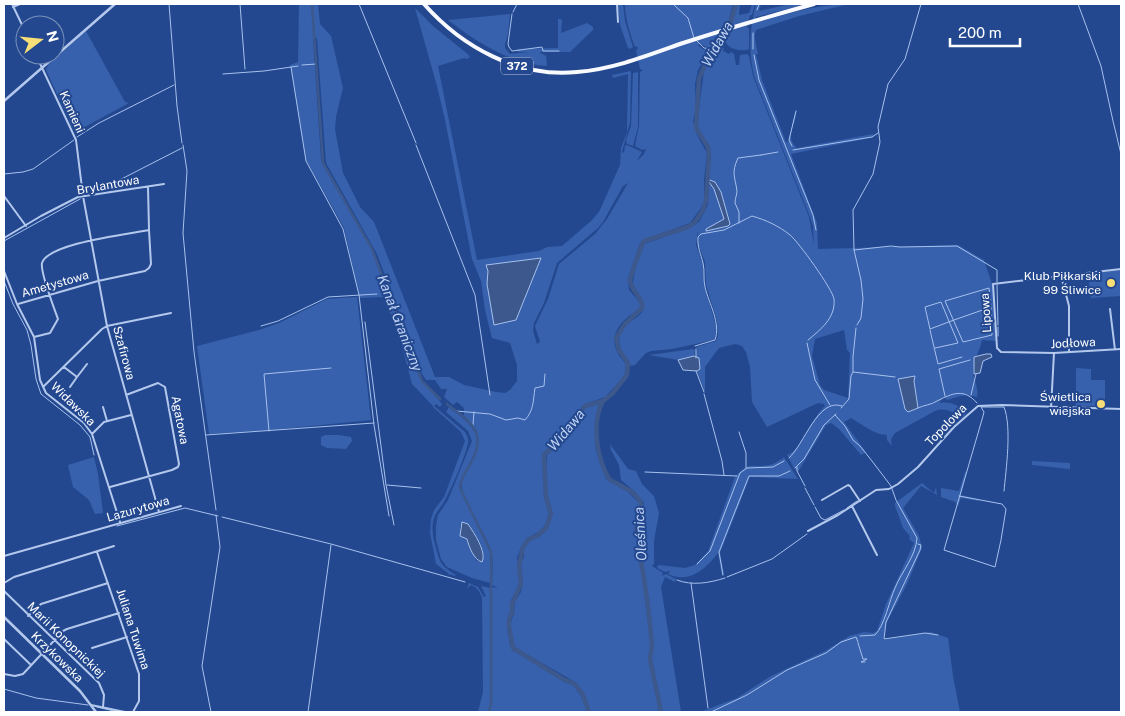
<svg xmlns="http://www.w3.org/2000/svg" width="1125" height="716" viewBox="0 0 1125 716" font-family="'Public Sans',sans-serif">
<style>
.green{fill:#3761ac;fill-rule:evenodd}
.water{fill:#3d588c;stroke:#a7c1ed}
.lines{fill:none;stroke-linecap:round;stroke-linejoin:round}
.stream{stroke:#a7c1ed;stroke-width:1}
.canal{stroke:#3d588c;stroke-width:2.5}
.river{stroke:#3d588c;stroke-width:4.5}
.minor{stroke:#b3c8ec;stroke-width:2}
.tertiary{stroke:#b3c8ec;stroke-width:2.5}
.primary{stroke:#f8faff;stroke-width:4}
.poi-dot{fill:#f7de76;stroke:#23488f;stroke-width:2}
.labels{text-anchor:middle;stroke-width:4;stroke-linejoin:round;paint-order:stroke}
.shield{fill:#23488f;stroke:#bdc8dd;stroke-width:1}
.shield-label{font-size:11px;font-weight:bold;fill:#fff}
.street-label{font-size:12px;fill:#fff;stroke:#23488f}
.poi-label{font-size:12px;fill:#fff;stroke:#23488f;text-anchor:end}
.water-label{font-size:14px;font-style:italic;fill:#bfd2f3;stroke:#23488f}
</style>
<rect width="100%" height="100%" fill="#23488f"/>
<!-- green -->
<path class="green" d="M 299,4 L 318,4 L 320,24 L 331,36 L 343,88 L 336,117 L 335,129 L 343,173 L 360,207 L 374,222 L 435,377 L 449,377 L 464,385 L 496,392 L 505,393 L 510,390 L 517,381 L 517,365 L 510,343 L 492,338 L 485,310 L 481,281 L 472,259 L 445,120 L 437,86 L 415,8 L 433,26 L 470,56 L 468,59 L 464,58 L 438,66 L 477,260 L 539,251 L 547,247 L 562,246 L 591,221 L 599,212 L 620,165 L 621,148 L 627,132 L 628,74 L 613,78 L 612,75 L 631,71 L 630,122 L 622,152 L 624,153 L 625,146 L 627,145 L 642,152 L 637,161 L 644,154 L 646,149 L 642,150 L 635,146 L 639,126 L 640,72 L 643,70 L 640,69 L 636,50 L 638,49 L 637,46 L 635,47 C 630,33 625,19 625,4 L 667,4 L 668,5 L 668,4 L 733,4 L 728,23 L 718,37 L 717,36 L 713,41 L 715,43 L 712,46 L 709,48 L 700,44 L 698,45 L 703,49 L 710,50 L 698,70 L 695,84 L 696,108 L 693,121 L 697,135 L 707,153 L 704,180 L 704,202 L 701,208 L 690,223 L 649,238 L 642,241 L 639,246 L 628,278 L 629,290 L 637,299 L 641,306 C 638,311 634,313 629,316 C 611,331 609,346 626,364 L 626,372 L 622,379 L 605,397 L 585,404 L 542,456 L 544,497 L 549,514 L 545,525 L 540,531 L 526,539 L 520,550 L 517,558 L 520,584 L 510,602 L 510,612 L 507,620 L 507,629 L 510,645 L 513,651 L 531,660 L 564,682 L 573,685 L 581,696 L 588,712 L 489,712 L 492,703 L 492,587 L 498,588 L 492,585 C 492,574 494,560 491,550 C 485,532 463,504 462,487 C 461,481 465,474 468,469 C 481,445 485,434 463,415 L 464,415 L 464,408 L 457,402 L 453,405 L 444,397 L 447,389 L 441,389 L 435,380 L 426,380 L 422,374 L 377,254 L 326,163 L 317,38 L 313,39 L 321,159 L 324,167 L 372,250 L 419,376 C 425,386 435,395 442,404 L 440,407 L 436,404 L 434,406 L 465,432 C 467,436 469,439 468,443 C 465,457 453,485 446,498 C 443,505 437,510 434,518 C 431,528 433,538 436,548 C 440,564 442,566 456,575 L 455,576 L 448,574 L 448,573 L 436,564 L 430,533 L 431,519 L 434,510 L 444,497 L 465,441 L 461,432 L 433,407 L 433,406 L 412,384 L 397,328 L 383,297 L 360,298 L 344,228 L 306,160 L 290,65 L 298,62 ZM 628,183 L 607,219 L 595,234 L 559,264 L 548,299 L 535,326 L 540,342 L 537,344 L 533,331 L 534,323 L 544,303 L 557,263 L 598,228 L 603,222 L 623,186 Z
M 618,4 L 623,4 L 625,21 L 633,47 L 630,49 L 628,48 L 620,25 Z
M 738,4 L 740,4 L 739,15 L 749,13 L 752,4 L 755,4 L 752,15 L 750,15 L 747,28 L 749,28 L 749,49 L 747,50 C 737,51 730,49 724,41 L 732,23 Z
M 756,4 L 761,4 L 759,11 L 791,4 L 807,4 L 756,17 L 757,22 C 788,14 818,4 849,4 L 799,16 L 762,28 L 756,30 C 753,39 757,46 758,54 L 756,54 L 762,80 L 786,142 L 788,142 L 796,110 C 798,123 783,136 797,148 L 873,134 L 874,137 L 791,154 L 817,223 L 818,249 L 958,245 L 984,260 L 993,287 L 996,341 L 982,340 C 980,352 973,359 973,372 C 974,381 979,388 977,397 C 965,393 959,397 947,400 L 944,397 L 939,403 C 951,401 958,405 967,413 L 961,419 C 953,412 946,407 935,411 L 895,433 L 891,439 L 892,446 L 887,440 L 887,435 C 874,435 862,424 851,418 L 844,422 L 866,452 L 861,455 L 840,430 L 831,423 L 826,425 L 798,472 L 794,468 L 787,455 C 804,448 810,419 825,406 L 824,404 L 818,403 L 767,427 L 752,402 L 750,367 L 746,352 L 742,346 L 735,344 L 719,348 L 705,367 L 705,392 L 698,374 L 697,371 L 700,369 L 696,358 L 697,350 L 698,350 L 696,347 L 716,341 L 718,336 L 717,321 L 706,285 L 705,262 L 698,244 L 698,230 L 696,245 L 703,264 L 704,285 L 716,326 L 716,332 L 714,340 L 672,349 L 651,351 L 646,353 L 635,365 L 631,366 C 628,360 623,356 621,349 C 611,322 645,321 644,305 C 643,298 637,294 634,289 C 630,282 640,252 644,244 L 690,228 L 699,222 L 708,205 L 710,150 L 698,127 L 698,116 L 704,71 L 707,63 L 720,47 L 724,48 L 723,51 L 729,54 L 731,52 L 734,54 L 736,65 L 739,65 L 740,55 L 747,54 L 749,56 L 753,76 L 809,217 L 814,245 L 813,226 L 810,217 L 754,76 C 748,50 750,27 756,4 ZM 844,330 L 847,350 L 850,353 L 848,398 L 824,390 L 820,385 L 812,356 L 815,339 Z
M 510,14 L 508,34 L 505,44 L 505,48 L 510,54 L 529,52 L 518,52 L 517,49 L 558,48 L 558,19 L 561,19 L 562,21 L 561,33 L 587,23 L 593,27 L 593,30 L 570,52 L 539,52 L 546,56 L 547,66 C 509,63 478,43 448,20 Z
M 86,31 L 125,102 L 129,103 L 81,129 L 73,129 L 46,70 L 48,65 Z
M 638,72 L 638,127 L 633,146 L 627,144 L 626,140 L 631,126 L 633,73 Z
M 1121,270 L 1121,296 L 1091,298 L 1088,274 Z
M 357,297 L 371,420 L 272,430 L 209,434 L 197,346 L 259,330 L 279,323 L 327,299 Z
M 693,349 L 695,350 L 694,356 L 678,360 L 649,355 Z
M 1076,368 L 1091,369 L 1091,380 L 1105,380 L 1105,406 L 1076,406 Z
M 601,403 L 595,429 L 596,451 L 606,479 L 623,487 L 639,503 L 640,511 L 636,522 L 635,528 L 641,542 L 640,560 L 651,645 L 649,657 L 660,712 L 591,712 L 582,691 L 575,682 L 516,648 L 514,646 L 510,624 L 514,614 L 515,601 L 521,592 L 523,583 L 521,564 L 524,557 L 524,548 L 531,540 L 539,537 L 543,533 L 548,526 L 552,516 L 552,510 L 547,494 L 546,471 L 547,455 L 562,441 L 572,424 L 587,406 Z
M 449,407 C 473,426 486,434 469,464 C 465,472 461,477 459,486 L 490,552 L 490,583 L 472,578 L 447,567 L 441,559 L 436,540 L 436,526 L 438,515 L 448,500 L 472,441 L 468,431 L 446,412 ZM 460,526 C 464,528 468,529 472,532 C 479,538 486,553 482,562 L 477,561 L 469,547 L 467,539 L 461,537 Z
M 325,435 L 339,435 L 351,437 L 352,441 L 346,449 L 327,448 L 321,445 L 321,437 Z
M 610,444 L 628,469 L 636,471 L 642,484 L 654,496 L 659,513 L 654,541 L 654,564 L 652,566 L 663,573 L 662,576 L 666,574 L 676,579 L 675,582 L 665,577 L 661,587 L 681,712 L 663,712 L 651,657 L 653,643 L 642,556 L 645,548 L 639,531 L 644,503 L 634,491 L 621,480 L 619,465 L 611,450 Z
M 94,457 L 98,474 L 103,513 L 95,514 L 89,500 L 73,487 L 68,465 Z
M 784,457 L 798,479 L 750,477 L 720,553 L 724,574 L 722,576 L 718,553 C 706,569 689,584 668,574 L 670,571 L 665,572 L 657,568 L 658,565 L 685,568 L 695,565 L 708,551 L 735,477 C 750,459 751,469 769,465 C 775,464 780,460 784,457 Z
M 1032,461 L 1070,463 L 1070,469 L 1032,465 Z
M 965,472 L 967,472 L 961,495 L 978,499 L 979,501 L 961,498 L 958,506 L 955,502 L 941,497 L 941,488 L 959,491 Z
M 922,483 L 934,493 L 936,487 L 937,495 L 921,486 L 903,508 L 919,536 L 922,548 L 907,584 L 886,624 L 883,640 L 931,632 L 948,638 L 953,676 L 960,712 L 700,712 L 737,698 L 771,676 L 825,651 L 849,636 L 864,632 L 873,633 L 877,631 L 886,604 L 914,543 L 909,539 L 910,536 L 903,528 L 895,506 L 895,503 Z
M 469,583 L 478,587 L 484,597 L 486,596 L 481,586 L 490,588 L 491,701 L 488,712 L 478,712 L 483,692 L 482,598 C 480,592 477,587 471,585 L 467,589 Z"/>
<!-- water -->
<path class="water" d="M 707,179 L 715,182 L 721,192 L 730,224 L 728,226 L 706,231 L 706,229 L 724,219 L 714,189 Z
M 541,258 L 516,320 L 494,325 L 487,284 L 488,271 L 486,265 Z
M 986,354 L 991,354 L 992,357 L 983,361 L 980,373 L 974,374 L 974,357 Z
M 694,356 L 699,358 L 700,369 L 697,371 L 683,370 L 678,360 Z
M 915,376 L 914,381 L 918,408 L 908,412 L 905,409 L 898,379 Z
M 462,522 L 468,524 C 474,533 487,552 482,562 C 474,560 469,547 467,539 L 460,536 Z"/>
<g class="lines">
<!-- stream -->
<path class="stream" d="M 169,4 L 177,106 L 182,143
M 240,4 L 245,69
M 359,4 L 416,143
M 673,4 L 688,18 L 694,38
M 1078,4 L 1101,66 L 1113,121 L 1121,154
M 757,10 L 759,4
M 513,12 L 517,4
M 512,14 L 508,44 L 509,47 L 512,51 L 542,47 L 543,51 L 559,51
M 697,41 L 704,48 L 713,49
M 753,49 L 753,33
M 754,55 L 759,80 L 813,215 L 816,230
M 302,65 L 316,64
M 291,67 L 306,161 L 343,229 L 359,295 L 374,425 L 389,516
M 223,74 L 264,71 L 298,66
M 77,137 L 99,123 L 174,85
M 183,145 L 187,171 L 183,233 L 194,352 L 216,510
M 416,145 L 475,295 L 490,395
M 792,146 L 789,140 L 796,111
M 793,150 L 872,137 L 878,133
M 761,155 L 778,152
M 4,174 L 23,172 L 33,169 L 74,140
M 98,191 L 182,148
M 739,223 L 739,212 L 735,203 C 735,198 737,195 737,191 C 735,176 731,173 738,158 L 761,155
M 4,241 L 80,199
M 854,250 L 891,246 L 900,247 L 957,246 L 997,270 L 997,282
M 4,281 L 13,304 L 27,330 L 31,345 L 36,379 L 41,394 L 80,425 L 90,437 L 94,455
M 997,285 L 998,325
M 365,322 L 386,485 L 394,525
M 857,325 L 861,318 L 863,299 L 861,280 L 854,250 L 853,210 L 873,174 L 880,142 L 878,127 L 888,84 L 905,59 L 921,4
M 261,326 L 278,321 L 328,297 L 377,294
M 856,328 L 853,357 L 853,372 L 895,377
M 930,330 L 938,364 L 962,357
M 998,336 L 998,327
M 807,343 L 815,380 L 830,405
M 695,346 L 715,340 C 721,323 709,304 705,287 C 703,279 705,271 703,263 C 701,254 697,247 698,237 L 701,234 L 724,230 L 752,216 C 766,220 779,226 790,235 C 798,241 833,290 834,299 C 836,318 820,330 808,340
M 935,348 L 958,343 L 941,302 L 925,307 L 930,329 L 954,320 L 991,307 L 989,288 L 945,301 L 963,342 L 992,335 L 991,307
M 696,358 L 696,349
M 696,371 L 704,392
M 704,394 L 722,461 L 724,475
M 971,395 L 976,374
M 945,396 L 939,369 L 970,360
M 841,408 L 849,399 L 851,376 L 853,372
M 918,408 C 924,405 931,405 937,401 C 953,393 964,388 977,403
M 456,411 L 490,414 L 506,420 L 518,418 L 525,420 C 534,410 533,401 535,388 L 544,386 L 545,374
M 835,415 L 845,426 L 853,440 L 860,446 L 872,461 L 891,486 L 896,500 L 917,538 C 916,556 902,571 895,588 C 889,601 885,625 875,635 L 860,636
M 473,425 L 474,412
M 269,431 L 264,374 L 331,368
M 739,432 L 746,453 L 746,468
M 206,435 L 374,423
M 789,458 C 804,445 818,397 842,406
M 797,467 L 797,471 L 805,486
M 795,468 L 804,459 L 824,425 L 836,414
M 645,472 L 737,476
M 387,485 L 421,488
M 805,488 L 814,505
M 959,496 L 1002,504 L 1006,509 L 1001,540 L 995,567 L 944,550 L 983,416 L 984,412 L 981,407 L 1004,407 C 1012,427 1006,470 1004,491
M 815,507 L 821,518 L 825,520 L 844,510
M 847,508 L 857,501
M 222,517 L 331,544 L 465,582
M 117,526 L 185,508 L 218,516
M 918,544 L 921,545 L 920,550 L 886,622 L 884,639 L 925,633 L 938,635
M 697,564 L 710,551 L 740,473 L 747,468 L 773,467 L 784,461
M 723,575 L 719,552 L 749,476 L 779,476 L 790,471
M 727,577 L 772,559 L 807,534
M 677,580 C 692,586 709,583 725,578
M 691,583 L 708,708
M 858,643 L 863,659 L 867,659 L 861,662 L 865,662
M 4,689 L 36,698 L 88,705
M 97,707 L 118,712
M 211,712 L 202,666 L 220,547 L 216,515
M 308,712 L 331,545
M 711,712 L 747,695 L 787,670 L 826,653 L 841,642 L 856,637 L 858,642"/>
<!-- canal -->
<path class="canal" d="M 312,4 L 323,163 L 372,249 L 422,381 L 440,399
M 447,404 C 470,422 488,431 471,463 C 466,471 461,478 460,488 L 491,552 L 491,702 L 489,712"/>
<!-- river -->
<path class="river" d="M 603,401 C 591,423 597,458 609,479 C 619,486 633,489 640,501 C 645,512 634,521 637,531 C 638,536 642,541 642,546 C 642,551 640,556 641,561 C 646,589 650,618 652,646 L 650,659 L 661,712
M 589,712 L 583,695 L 575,684 L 563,679 L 513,648 L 509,627 L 509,619 L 512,613 L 512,604 L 521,584 L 519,566 L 523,547 L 529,539 L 537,536 L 546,528 L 551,514 L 546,497 L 544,455 L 559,440 L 585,406 L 603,401 L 612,394 L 627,375 L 628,363 L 619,350 L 616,338 L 625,324 L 642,308 C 643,297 632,292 630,281 C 630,277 642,244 644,241 L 688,227 L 695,222 L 703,210 L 706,201 L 709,156 L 708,147 L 696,128 L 699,79 L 709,55 L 730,24 L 736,4"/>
<!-- minor -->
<path class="minor" d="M 12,4 L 25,31
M 617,4 L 618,22
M 13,7 L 20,4
M 36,55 L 76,140 L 83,196 L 107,326 L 159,512
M 4,196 L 26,226
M 4,238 L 41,216 L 78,197 L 164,184
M 1121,269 L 993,284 L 997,348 L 1001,352 L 1054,353 L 1121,349
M 4,271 L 17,304 L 34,337 L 40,380 L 46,393 L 84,423 L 92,434 L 120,522
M 1061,276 L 1069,306 L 1069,352
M 18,304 L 98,281 L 145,271 L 149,268 L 151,264 L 149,230
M 1110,309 L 1115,350
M 34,337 L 50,333 L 58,319 C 54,308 40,272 42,263 C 48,243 130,234 149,230 L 148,187
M 64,367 L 77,377 L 70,387
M 77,377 L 87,364
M 43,387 L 102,329 L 107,326 L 171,313
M 103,407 L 107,421
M 1051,408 L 1054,353
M 92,434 L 104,422 L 131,415
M 110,487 L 172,470 L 178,467 L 179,464 L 165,387 L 158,383 L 126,395
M 822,500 L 848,485 L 850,486 L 860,501
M 852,506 L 877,555
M 808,531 L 838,515 L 876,490 L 889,489 L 898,484 L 918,467 L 954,427 L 978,406 L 1002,405 L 1121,409
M 97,552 L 139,674 L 139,701 L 133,712
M 4,556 L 181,506
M 4,583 L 14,577 L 114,546
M 4,591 L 99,683 L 104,695 L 103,707
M 28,616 L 41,604 L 108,583
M 4,639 L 31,665
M 92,648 L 127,637
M 4,674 L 15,676 L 23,674 L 63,631 L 67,629 L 119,613
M 91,705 L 125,712"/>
<!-- tertiary -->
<path class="tertiary" d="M 4,101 L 115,4
M 4,617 L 80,691 L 96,712"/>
<!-- primary -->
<path class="primary" d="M 424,4 C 462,47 518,78 577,72 C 614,69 649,55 683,43 C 727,29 770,16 814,4"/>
</g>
<!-- markers -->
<g class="poi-dot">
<circle cx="1111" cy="283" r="5"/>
<circle cx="1101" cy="404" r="5"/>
</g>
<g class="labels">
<!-- shield labels -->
<rect class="shield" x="501" y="57.5" width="32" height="17" rx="4"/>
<g class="shield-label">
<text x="517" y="70">372</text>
</g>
<!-- street labels -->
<g class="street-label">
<text transform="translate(72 112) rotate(66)" y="4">Kamieni</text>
<text transform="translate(108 185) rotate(-10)" y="4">Brylantowa</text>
<text transform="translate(55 284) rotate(-16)" y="4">Ametystowa</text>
<text transform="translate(986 313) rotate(-94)" y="4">Lipowa</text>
<text transform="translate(1073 343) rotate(-3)" y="4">Jodłowa</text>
<text transform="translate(124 353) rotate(75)" y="4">Szafirowa</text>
<text transform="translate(73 404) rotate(44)" y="4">Widawska</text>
<text transform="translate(180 420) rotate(79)" y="4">Agatowa</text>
<text transform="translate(946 425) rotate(-46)" y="4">Topolowa</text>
<text transform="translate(138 509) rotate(-16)" y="4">Lazurytowa</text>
<text transform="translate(133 629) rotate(72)" y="4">Juliana Tuwima</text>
<text transform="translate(66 640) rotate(44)" y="4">Marii Konopnickiej</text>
<text transform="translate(57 657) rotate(44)" y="4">Krzykowska</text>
</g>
<!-- poi labels -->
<g class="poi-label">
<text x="1101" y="280">Klub Piłkarski<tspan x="1101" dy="14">99 Śliwice</tspan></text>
<text x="1091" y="401">Świetlica<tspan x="1091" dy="14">wiejska</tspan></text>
</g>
<!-- water labels -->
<g class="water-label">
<text transform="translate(717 44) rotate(-61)" y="5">Widawa</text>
<text transform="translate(400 323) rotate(69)" y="5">Kanał Graniczny</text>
<text transform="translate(566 430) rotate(-50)" y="5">Widawa</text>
<text transform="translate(640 534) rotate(-93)" y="5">Oleśnica</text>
</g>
</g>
<!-- border -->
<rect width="1125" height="716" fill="none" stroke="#ffffff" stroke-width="10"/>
<!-- north arrow -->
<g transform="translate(40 40) rotate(74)"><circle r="24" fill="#23488f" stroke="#7b91bc"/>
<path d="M0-4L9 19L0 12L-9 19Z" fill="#f7de76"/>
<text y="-8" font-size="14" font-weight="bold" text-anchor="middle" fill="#ffffff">N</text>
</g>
<!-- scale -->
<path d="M950 38v8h70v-8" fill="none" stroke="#ffffff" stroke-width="2.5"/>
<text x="958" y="38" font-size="15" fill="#ffffff" stroke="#23488f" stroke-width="4" paint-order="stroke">200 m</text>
</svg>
